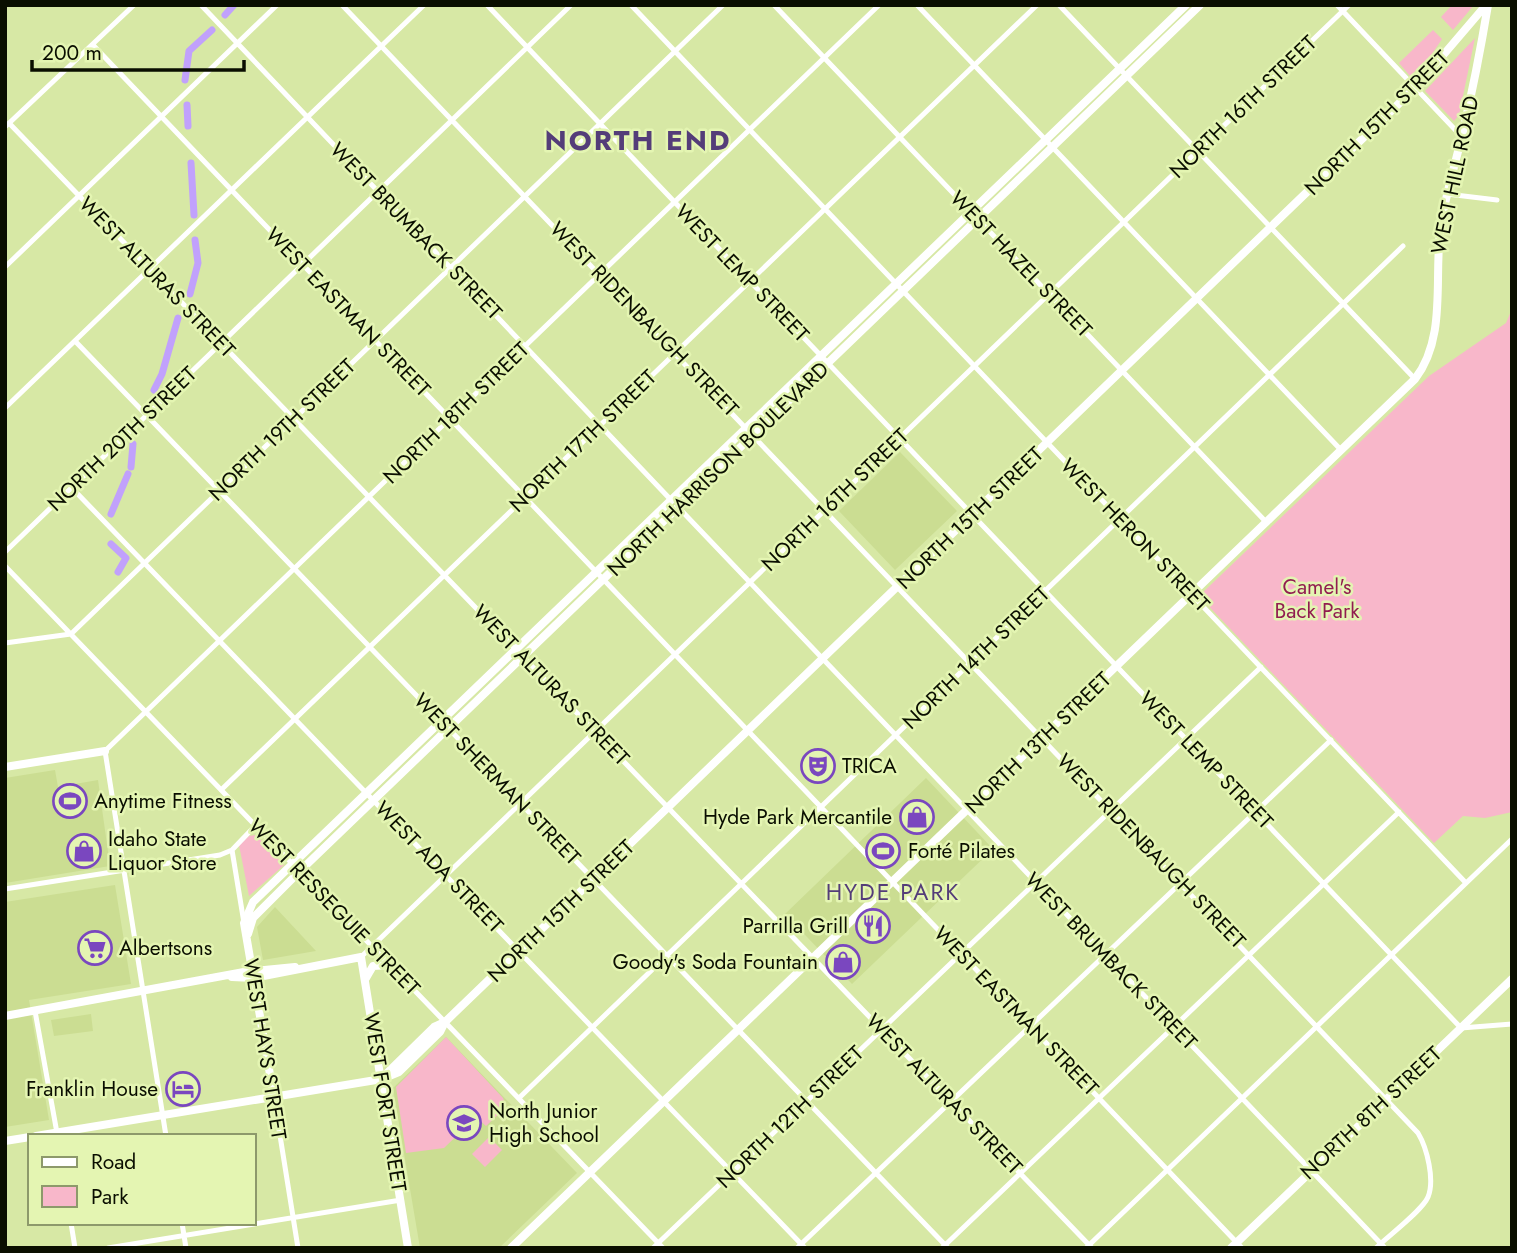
<svg xmlns="http://www.w3.org/2000/svg" width="1517" height="1253" viewBox="0 0 1517 1253" font-family="Jost,sans-serif">
<style>
.built{fill:#cbdd92}
.park{fill:#f8b7ca}
.lines{fill:none;stroke-linecap:round;stroke-linejoin:round}
.canal{stroke:#c1a1fc;stroke-width:7}
.street{stroke:#fff;stroke-width:5}
.secondary{stroke:#fff;stroke-width:8}
.labels{text-anchor:middle;stroke-width:5;stroke-linejoin:round;paint-order:stroke}
.street-label{font-size:21px;fill:#0a0e00;stroke:#e4f5b2}
.park-label{font-size:21px;fill:#911d50;stroke:#e4f5b2}
.poi-label{font-size:21px;fill:#0a0e00;stroke:#e4f5b2;text-anchor:start}
.neighbourhood-label{font-size:23px;letter-spacing:2px;fill:#543d79;stroke:#e4f5b2}
.district-label{font-size:28px;font-weight:bold;letter-spacing:2px;fill:#543d79;stroke:#e4f5b2}
</style>
<rect width="100%" height="100%" fill="#d7e8a5"/>
<!-- built -->
<path class="built" d="M 900,452 L 957,511 L 895,570 L 839,511 Z
M 55,770 L 58,787 L 98,780 L 110,866 L 5,883 L 5,778 Z
M 926,778 L 993,849 L 852,984 L 785,914 Z
M 115,885 L 131,984 L 29,1000 L 49,1120 L 5,1127 L 5,902 Z
M 275,907 L 316,951 L 263,960 L 257,927 Z
M 91,1014 L 93,1031 L 54,1036 L 51,1020 Z
M 446,1037 L 577,1173 L 499,1248 L 420,1248 L 393,1088 Z"/>
<!-- park -->
<path class="park" d="M 1452,5 L 1474,5 L 1453,30 L 1441,17 Z
M 1433,30 L 1442,39 L 1430,57 L 1410,76 L 1399,63 Z
M 1475,38 L 1459,115 L 1454,121 L 1425,91 Z
M 1512,309 L 1512,812 L 1485,818 L 1463,816 L 1434,843 L 1199,596 L 1429,376 L 1506,323 Z
M 256,835 L 284,865 L 249,896 L 239,845 L 249,836 Z
M 446,1037 L 503,1098 L 506,1107 L 486,1126 L 476,1117 L 444,1148 L 406,1153 L 396,1087 Z
M 489,1137 L 502,1150 L 485,1167 L 472,1154 Z"/>
<g class="lines">
<!-- canal -->
<path class="canal" d="M 225,15 L 234,5
M 185,80 L 189,51 L 212,30
M 187,105 L 188,126
M 191,163 L 194,215
M 190,294 L 198,263 L 195,240
M 154,390 L 162,374 L 178,318
M 131,467 L 133,444
M 111,514 L 128,474
M 111,544 L 126,558 L 118,572"/>
<!-- street -->
<path class="street" d="M 201,5 L 671,500
M 342,5 L 1418,1133 C 1427,1148 1435,1180 1428,1197 C 1422,1211 1388,1236 1376,1248
M 487,5 L 1461,1028 L 1512,1024
M 631,5 L 1466,883
M 774,5 L 1267,523
M 917,5 L 1341,450
M 1059,5 L 1415,379
M 1337,5 L 1462,137
M 93,45 L 1242,1248
M 9,123 L 1092,1248
M 5,127 L 134,5
M 1447,194 L 1497,200
M 5,267 L 277,5
M 75,341 L 441,721
M 5,408 L 424,5
M 72,488 L 805,1248
M 678,507 L 1385,1248
M 5,552 L 571,5
M 5,566 L 663,1248
M 5,643 L 71,634 L 723,5
M 448,728 L 948,1248
M 221,790 L 1037,5
M 232,850 L 244,923
M 5,889 L 220,855 L 232,850 L 255,826
M 361,957 L 1349,5
M 35,1011 L 57,1133
M 274,1098 L 298,1248
M 519,1098 L 1403,246
M 166,1136 L 105,751 L 879,5
M 71,1223 L 75,1248
M 182,1223 L 186,1248
M 108,1248 L 401,1200
M 653,1248 L 1261,667
M 797,1248 L 1331,740
M 942,1248 L 1399,812
M 1086,1248 L 1512,839"/>
<!-- secondary -->
<path class="secondary" d="M 5,767 L 105,751
M 248,934 L 253,918 L 300,871 L 1200,5
M 232,977 L 253,978 L 361,957 L 408,1248
M 366,978 L 373,966 L 391,965
M 5,1016 L 244,972 L 295,967
M 385,1075 L 434,1027 L 445,1022
M 274,1098 L 244,923 L 253,902 L 1186,5
M 36,1136 L 382,1079 L 399,1072 L 440,1032 L 445,1022 L 1415,88 L 1486,5
M 5,1141 L 30,1137
M 511,1248 L 1415,379 C 1448,336 1433,275 1441,224 C 1446,193 1456,162 1463,131 C 1473,89 1481,47 1488,5
M 1231,1248 L 1512,979"/>
</g>
<!-- icons -->
<defs>
<g id="theatre-ring" transform="scale(1.75)"><circle r="9.5" fill="#e4f5b2" stroke="#7a47bf" stroke-width="1.5"/><path d="M-5-5.5Q0-4 5-5.5V0Q5 5 0 6Q-5 5-5 0ZM-3.3-2.5H-1v1.5H-3.3ZM1-2.5H3.3v1.5H1ZM-2.8 1Q0 5.5 2.8 1Z" fill="#7a47bf"/></g>
<g id="stadium-ring" transform="scale(1.75)"><circle r="9.5" fill="#e4f5b2" stroke="#7a47bf" stroke-width="1.5"/><path d="M0-5a6.5 5 0 1 0 0 10a6.5 5 0 1 0 0-10ZM-3.5-1.8h7v3.6h-7Z" fill="#7a47bf"/></g>
<g id="shop-ring" transform="scale(1.75)"><circle r="9.5" fill="#e4f5b2" stroke="#7a47bf" stroke-width="1.5"/><path d="M-5-2.5h2.3a2.7 3.5 0 0 1 5.4 0H5L5.5 6h-11ZM-1.5-2.5h3a1.5 2.3 0 0 0-3 0Z" fill="#7a47bf"/></g>
<g id="restaurant-ring" transform="scale(1.75)"><circle r="9.5" fill="#e4f5b2" stroke="#7a47bf" stroke-width="1.5"/><path d="M-5-6h1v4h1v-4h1v4h1v-4h1v5L-1.5 .5V6h-2V.5L-5-1ZM5-6V6H3V1.5H1.5Q1.5-4 5-6Z" fill="#7a47bf"/></g>
<g id="supermarket-ring" transform="scale(1.75)"><circle r="9.5" fill="#e4f5b2" stroke="#7a47bf" stroke-width="1.5"/><path d="M-6-5.5h2.5l.6 2H6L4.5 2H-2.5L-4.4-4H-6ZM-1.5 3.2a1.3 1.3 0 1 0 .1 0ZM3 3.2a1.3 1.3 0 1 0 .1 0Z" fill="#7a47bf"/></g>
<g id="hotel-ring" transform="scale(1.75)"><circle r="9.5" fill="#e4f5b2" stroke="#7a47bf" stroke-width="1.5"/><path d="M-6-4.5h1.5V1H6V5H4.5V3h-9V5H-6ZM-4 0a1.8 1.8 0 1 1 3.6 0ZM.5 0V-2.5h3Q6-2.5 6 0Z" fill="#7a47bf"/></g>
<g id="school-ring" transform="scale(1.75)"><circle r="9.5" fill="#e4f5b2" stroke="#7a47bf" stroke-width="1.5"/><path d="M0-5L7-2L0 1L-7-2ZM-4 1L0 2.5L4 1V4Q0 6-4 4Z" fill="#7a47bf"/></g>
</defs>
<g fill-rule="evenodd">
<use href="#theatre-ring" x="818" y="766"/>
<use href="#stadium-ring" x="70" y="801"/>
<use href="#shop-ring" x="917" y="817"/>
<use href="#shop-ring" x="84" y="851"/>
<use href="#stadium-ring" x="883" y="851"/>
<use href="#restaurant-ring" x="873" y="926"/>
<use href="#supermarket-ring" x="95" y="948"/>
<use href="#shop-ring" x="843" y="962"/>
<use href="#hotel-ring" x="183" y="1089"/>
<use href="#school-ring" x="464" y="1123"/>
</g>
<g class="labels">
<!-- street labels -->
<g class="street-label">
<text transform="translate(1243 107) rotate(-44)" y="7">NORTH 16TH STREET</text>
<text transform="translate(1377 123) rotate(-45)" y="7">NORTH 15TH STREET</text>
<text transform="translate(1455 175) rotate(-78)" y="7">WEST HILL ROAD</text>
<text transform="translate(416 231) rotate(46)" y="7">WEST BRUMBACK STREET</text>
<text transform="translate(1021 264) rotate(46)" y="7">WEST HAZEL STREET</text>
<text transform="translate(742 273) rotate(46)" y="7">WEST LEMP STREET</text>
<text transform="translate(157 277) rotate(46)" y="7">WEST ALTURAS STREET</text>
<text transform="translate(348 312) rotate(46)" y="7">WEST EASTMAN STREET</text>
<text transform="translate(644 319) rotate(46)" y="7">WEST RIDENBAUGH STREET</text>
<text transform="translate(456 413) rotate(-44)" y="7">NORTH 18TH STREET</text>
<text transform="translate(282 430) rotate(-44)" y="7">NORTH 19TH STREET</text>
<text transform="translate(122 439) rotate(-44)" y="7">NORTH 20TH STREET</text>
<text transform="translate(583 441) rotate(-44)" y="7">NORTH 17TH STREET</text>
<text transform="translate(718 469) rotate(-44)" y="7">NORTH HARRISON BOULEVARD</text>
<text transform="translate(835 500) rotate(-44)" y="7">NORTH 16TH STREET</text>
<text transform="translate(970 518) rotate(-44)" y="7">NORTH 15TH STREET</text>
<text transform="translate(1135 535) rotate(46)" y="7">WEST HERON STREET</text>
<text transform="translate(976 658) rotate(-44)" y="7">NORTH 14TH STREET</text>
<text transform="translate(551 685) rotate(46)" y="7">WEST ALTURAS STREET</text>
<text transform="translate(1038 743) rotate(-44)" y="7">NORTH 13TH STREET</text>
<text transform="translate(1206 760) rotate(46)" y="7">WEST LEMP STREET</text>
<text transform="translate(497 779) rotate(46)" y="7">WEST SHERMAN STREET</text>
<text transform="translate(1151 851) rotate(46)" y="7">WEST RIDENBAUGH STREET</text>
<text transform="translate(439 867) rotate(46)" y="7">WEST ADA STREET</text>
<text transform="translate(334 907) rotate(46)" y="7">WEST RESSEGUIE STREET</text>
<text transform="translate(561 911) rotate(-44)" y="7">NORTH 15TH STREET</text>
<text transform="translate(1111 961) rotate(46)" y="7">WEST BRUMBACK STREET</text>
<text transform="translate(1016 1011) rotate(46)" y="7">WEST EASTMAN STREET</text>
<text transform="translate(265 1049) rotate(81)" y="7">WEST HAYS STREET</text>
<text transform="translate(944 1094) rotate(46)" y="7">WEST ALTURAS STREET</text>
<text transform="translate(385 1102) rotate(81)" y="7">WEST FORT STREET</text>
<text transform="translate(1371 1113) rotate(-43)" y="7">NORTH 8TH STREET</text>
<text transform="translate(790 1117) rotate(-44)" y="7">NORTH 12TH STREET</text>
</g>
<!-- park labels -->
<g class="park-label">
<text x="1317" y="594">Camel's<tspan x="1317" dy="24">Back Park</tspan></text>
</g>
<!-- poi labels -->
<g class="poi-label">
<text x="842" y="773">TRICA</text>
<text x="94" y="808">Anytime Fitness</text>
<text x="892" y="824" text-anchor="end">Hyde Park Mercantile</text>
<text x="108" y="846">Idaho State<tspan x="108" dy="24">Liquor Store</tspan></text>
<text x="908" y="858">Forté Pilates</text>
<text x="848" y="933" text-anchor="end">Parrilla Grill</text>
<text x="119" y="955">Albertsons</text>
<text x="818" y="969" text-anchor="end">Goody's Soda Fountain</text>
<text x="158" y="1096" text-anchor="end">Franklin House</text>
<text x="489" y="1118">North Junior<tspan x="489" dy="24">High School</tspan></text>
</g>
<!-- neighbourhood labels -->
<g class="neighbourhood-label">
<text x="893" y="900">HYDE PARK</text>
</g>
<!-- district labels -->
<g class="district-label">
<text x="638" y="150">NORTH END</text>
</g>
</g>
<!-- border -->
<rect width="1517" height="1253" fill="none" stroke="#0a0e00" stroke-width="14"/>
<!-- legend -->
<rect x="28" y="1134" width="228" height="91" fill="#e4f5b2" stroke="#8d996b" stroke-width="2"/>
<rect x="42" y="1157" width="35" height="10" fill="#ffffff" stroke="#8d996b" stroke-width="2"/>
<text x="91" y="1169" font-size="21" fill="#0a0e00">Road</text>
<rect x="42" y="1186" width="35" height="21" fill="#f8b7ca" stroke="#8d996b" stroke-width="2"/>
<text x="91" y="1204" font-size="21" fill="#0a0e00">Park</text>
<!-- scale -->
<path d="M32 60v10h212v-10" fill="none" stroke="#0a0e00" stroke-width="3.5"/>
<text x="42" y="60" font-size="21" fill="#0a0e00" stroke="#e4f5b2" stroke-width="5" paint-order="stroke">200 m</text>
</svg>
